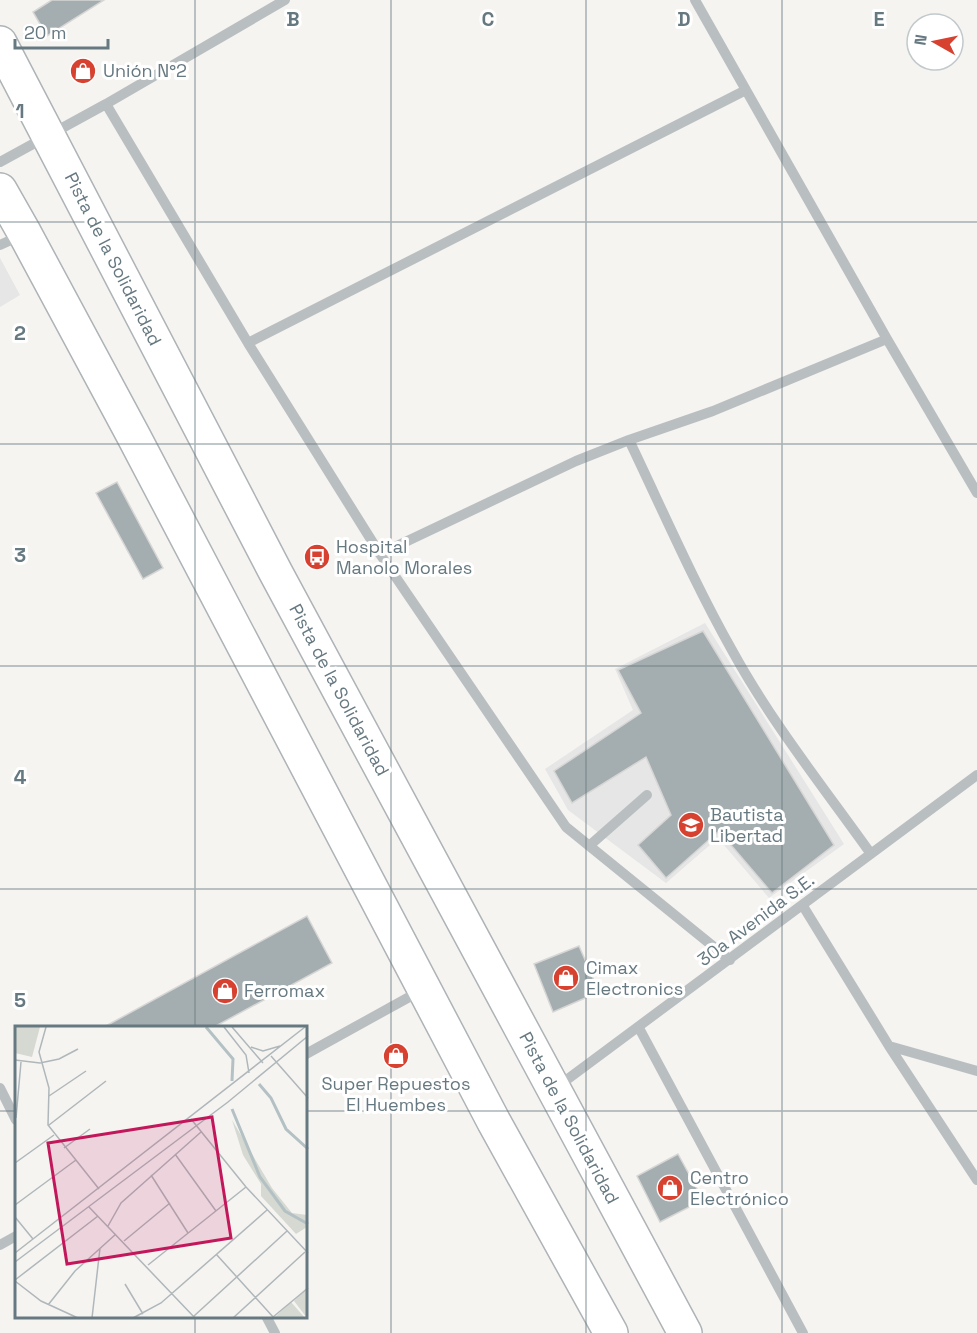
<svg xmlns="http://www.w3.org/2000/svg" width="977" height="1333" viewBox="0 0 977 1333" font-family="'Space Grotesk',sans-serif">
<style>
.built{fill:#e5e6e5}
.building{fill:#a4adb0;stroke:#d6d6d4;stroke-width:1.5}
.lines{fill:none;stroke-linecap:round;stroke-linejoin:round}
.major-casing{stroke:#adb3b6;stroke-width:36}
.minor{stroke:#b9bfc1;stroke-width:10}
.major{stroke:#fff;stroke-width:33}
.grid{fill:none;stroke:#667880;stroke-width:1.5;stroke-opacity:0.55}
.labels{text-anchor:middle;stroke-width:6;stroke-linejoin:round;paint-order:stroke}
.poi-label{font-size:18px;fill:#667880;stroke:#fff;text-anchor:start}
.street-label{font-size:18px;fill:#667880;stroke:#fff}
.inset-river{fill:none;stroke:#b4c1c4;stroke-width:3}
.inset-road{fill:none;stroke:#afb7ba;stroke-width:1.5}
.view{fill:#c2185b;fill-opacity:0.15;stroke:#c2185b;stroke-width:3}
.inset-edge{fill:none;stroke:#667880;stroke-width:3}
.grid-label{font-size:20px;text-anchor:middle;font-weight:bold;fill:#667880;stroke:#fff;stroke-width:6;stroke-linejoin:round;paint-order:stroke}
</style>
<rect width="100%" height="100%" fill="#f5f4f1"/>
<!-- built -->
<path class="built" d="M 0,258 L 20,295 L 0,307 Z
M 705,623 L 844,844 L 769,898 L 718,838 L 666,883 L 568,810 L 545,769 L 633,710 L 615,669 Z"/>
<!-- building -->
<path class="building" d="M 52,0 L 104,0 L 47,36 L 33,12 Z
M 117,482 L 163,568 L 143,579 L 96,493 Z
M 703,631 L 834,845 L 772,893 L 719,831 L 666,878 L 638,845 L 671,815 L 646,757 L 572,803 L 554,771 L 641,713 L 618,670 Z
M 307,916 L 332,963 L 214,1027 L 104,1027 Z
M 579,946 L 599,992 L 553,1012 L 534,964 Z
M 678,1154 L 703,1200 L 660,1222 L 637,1176 Z"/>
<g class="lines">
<!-- major casing -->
<g class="major-casing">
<path id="major" d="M 0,43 L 276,573 L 685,1333
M 0,190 L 25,234 L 133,435 L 494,1122 L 611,1333"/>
</g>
<!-- minor -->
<path class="minor" d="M 695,0 L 887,339 L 977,493
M 106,104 L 248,343 L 380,554 L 566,827 L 730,960
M 0,162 L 106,104 L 285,0
M 0,245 L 22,235
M 248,343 L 746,90
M 629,440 C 663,511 694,583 733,652 C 772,723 824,788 871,854
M 380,554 L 576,461 L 629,440 L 713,411 L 887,339
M 589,846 L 647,795
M 803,906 L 889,1046 L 977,1180
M 639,1028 L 803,1333
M 889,1046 L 977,1071
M 306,1054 L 422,990
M 557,1087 L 977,775
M 0,1088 L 16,1120
M 0,1245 L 16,1236
M 266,1316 L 275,1333"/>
<!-- major -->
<use href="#major" class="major"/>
</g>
<!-- grid -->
<path class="grid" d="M 195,0 L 195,1027M 391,0 L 391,1333M 586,0 L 586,1333M 782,0 L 782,1333M 0,222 L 977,222M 0,444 L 977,444M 0,666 L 977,666M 0,889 L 977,889M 0,1111 L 16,1111M 306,1111 L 977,1111M 195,1316 L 195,1333"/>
<!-- icons -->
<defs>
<g id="shop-disc" transform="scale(1.35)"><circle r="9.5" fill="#d64130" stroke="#fff"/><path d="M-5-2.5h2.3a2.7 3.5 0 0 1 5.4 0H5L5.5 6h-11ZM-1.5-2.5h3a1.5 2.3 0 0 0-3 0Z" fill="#fff"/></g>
<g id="bus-disc" transform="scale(1.35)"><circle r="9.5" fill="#d64130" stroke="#fff"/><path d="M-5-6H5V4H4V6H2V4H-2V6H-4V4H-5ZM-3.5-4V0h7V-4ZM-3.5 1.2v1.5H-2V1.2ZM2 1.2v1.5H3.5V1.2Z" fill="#fff"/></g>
<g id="school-disc" transform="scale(1.35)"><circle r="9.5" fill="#d64130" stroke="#fff"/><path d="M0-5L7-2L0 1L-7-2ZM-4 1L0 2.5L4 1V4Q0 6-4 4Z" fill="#fff"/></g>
</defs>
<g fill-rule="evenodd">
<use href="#shop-disc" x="83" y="71"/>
<use href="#bus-disc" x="317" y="557"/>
<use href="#school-disc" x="691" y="825"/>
<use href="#shop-disc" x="566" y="978"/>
<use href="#shop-disc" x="225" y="991"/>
<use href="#shop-disc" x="396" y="1056"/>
<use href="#shop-disc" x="670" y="1188"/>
</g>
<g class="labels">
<!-- poi labels -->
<g class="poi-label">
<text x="103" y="77">Unión N°2</text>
<text x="336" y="553">Hospital<tspan x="336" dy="21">Manolo Morales</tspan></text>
<text x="710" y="821">Bautista<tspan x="710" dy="21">Libertad</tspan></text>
<text x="586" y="974">Cimax<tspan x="586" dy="21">Electronics</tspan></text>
<text x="244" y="997">Ferromax</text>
<text x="396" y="1090" text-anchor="middle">Super Repuestos<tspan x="396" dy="21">El Huembes</tspan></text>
<text x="690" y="1184">Centro<tspan x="690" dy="21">Electrónico</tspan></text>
</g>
<!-- street labels -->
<g class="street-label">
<text transform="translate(113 259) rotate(63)" y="6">Pista de la Solidaridad</text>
<text transform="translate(339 690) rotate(62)" y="6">Pista de la Solidaridad</text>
<text transform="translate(756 920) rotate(-37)" y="6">30a Avenida S.E.</text>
<text transform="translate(569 1118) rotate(62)" y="6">Pista de la Solidaridad</text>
</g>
</g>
<!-- overview -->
<g transform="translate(15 1026)">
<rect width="292" height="292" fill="#f5f4f1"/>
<path d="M 217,94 L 257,162 L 277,187 L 292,189 L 292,201 L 281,208 L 246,170 L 246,158 L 228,129 Z" fill="#d5d9d1"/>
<path d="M 0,1 L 25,1 L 17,31 L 0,27 ZM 292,261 L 292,292 L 279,275 ZM 276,276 L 290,292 L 259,292 Z" fill="#d5d9d1"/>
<path class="inset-river" d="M 191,1 L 218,33 L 217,55M 244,58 L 256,72 L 271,103 L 293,123M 217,83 L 245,151 L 270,185 L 293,198"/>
<path class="inset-road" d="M 31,1 L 24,26 L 34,62 L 33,99 L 84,163M 209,1 L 231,29 L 234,47M 217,1 L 248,37M 236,21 L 248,25 L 265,20M 256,30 L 293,72M 0,34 L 25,37 L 44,33 L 63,23M 34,70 L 71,45M 1,92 L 6,36M 176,93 L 231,161 L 293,227M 34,99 L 91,55M 49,122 L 75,103M 160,128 L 201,185M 0,137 L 39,109M 136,149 L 173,207M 0,179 L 61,134M 74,181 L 180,292M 0,191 L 18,213M 93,200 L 106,177 L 186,106M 109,215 L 155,177M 0,227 L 290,1M 201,228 L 259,292M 0,236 L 213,76 L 293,10M 133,239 L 231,161M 0,254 L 83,190M 0,255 L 26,275 L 63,292M 110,258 L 128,288M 33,279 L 60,245 L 101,208M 179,290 L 272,205M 258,291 L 293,262M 77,292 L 85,222M 118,292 L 146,277 L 252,184M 218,292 L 290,226"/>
<path class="view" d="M 197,91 L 216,212 L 52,238 L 33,117 Z"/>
<rect width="292" height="292" class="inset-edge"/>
</g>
<g class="grid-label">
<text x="293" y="26">B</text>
<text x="488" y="26">C</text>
<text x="684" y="26">D</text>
<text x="879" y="26">E</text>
<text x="20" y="118">1</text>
<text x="20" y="340">2</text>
<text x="20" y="562">3</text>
<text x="20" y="784">4</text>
<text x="20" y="1007">5</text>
</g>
<!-- north arrow -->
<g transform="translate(935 42) rotate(279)"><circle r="28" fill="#ffffff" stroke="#c2c9cc" stroke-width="1.5"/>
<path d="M0-4.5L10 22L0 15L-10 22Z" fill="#d64130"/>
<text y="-9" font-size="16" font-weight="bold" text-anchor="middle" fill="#667880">N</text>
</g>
<!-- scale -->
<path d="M15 39v9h93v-9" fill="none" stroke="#667880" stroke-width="3"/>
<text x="24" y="39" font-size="18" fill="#667880" stroke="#ffffff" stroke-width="4.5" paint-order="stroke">20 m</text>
</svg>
